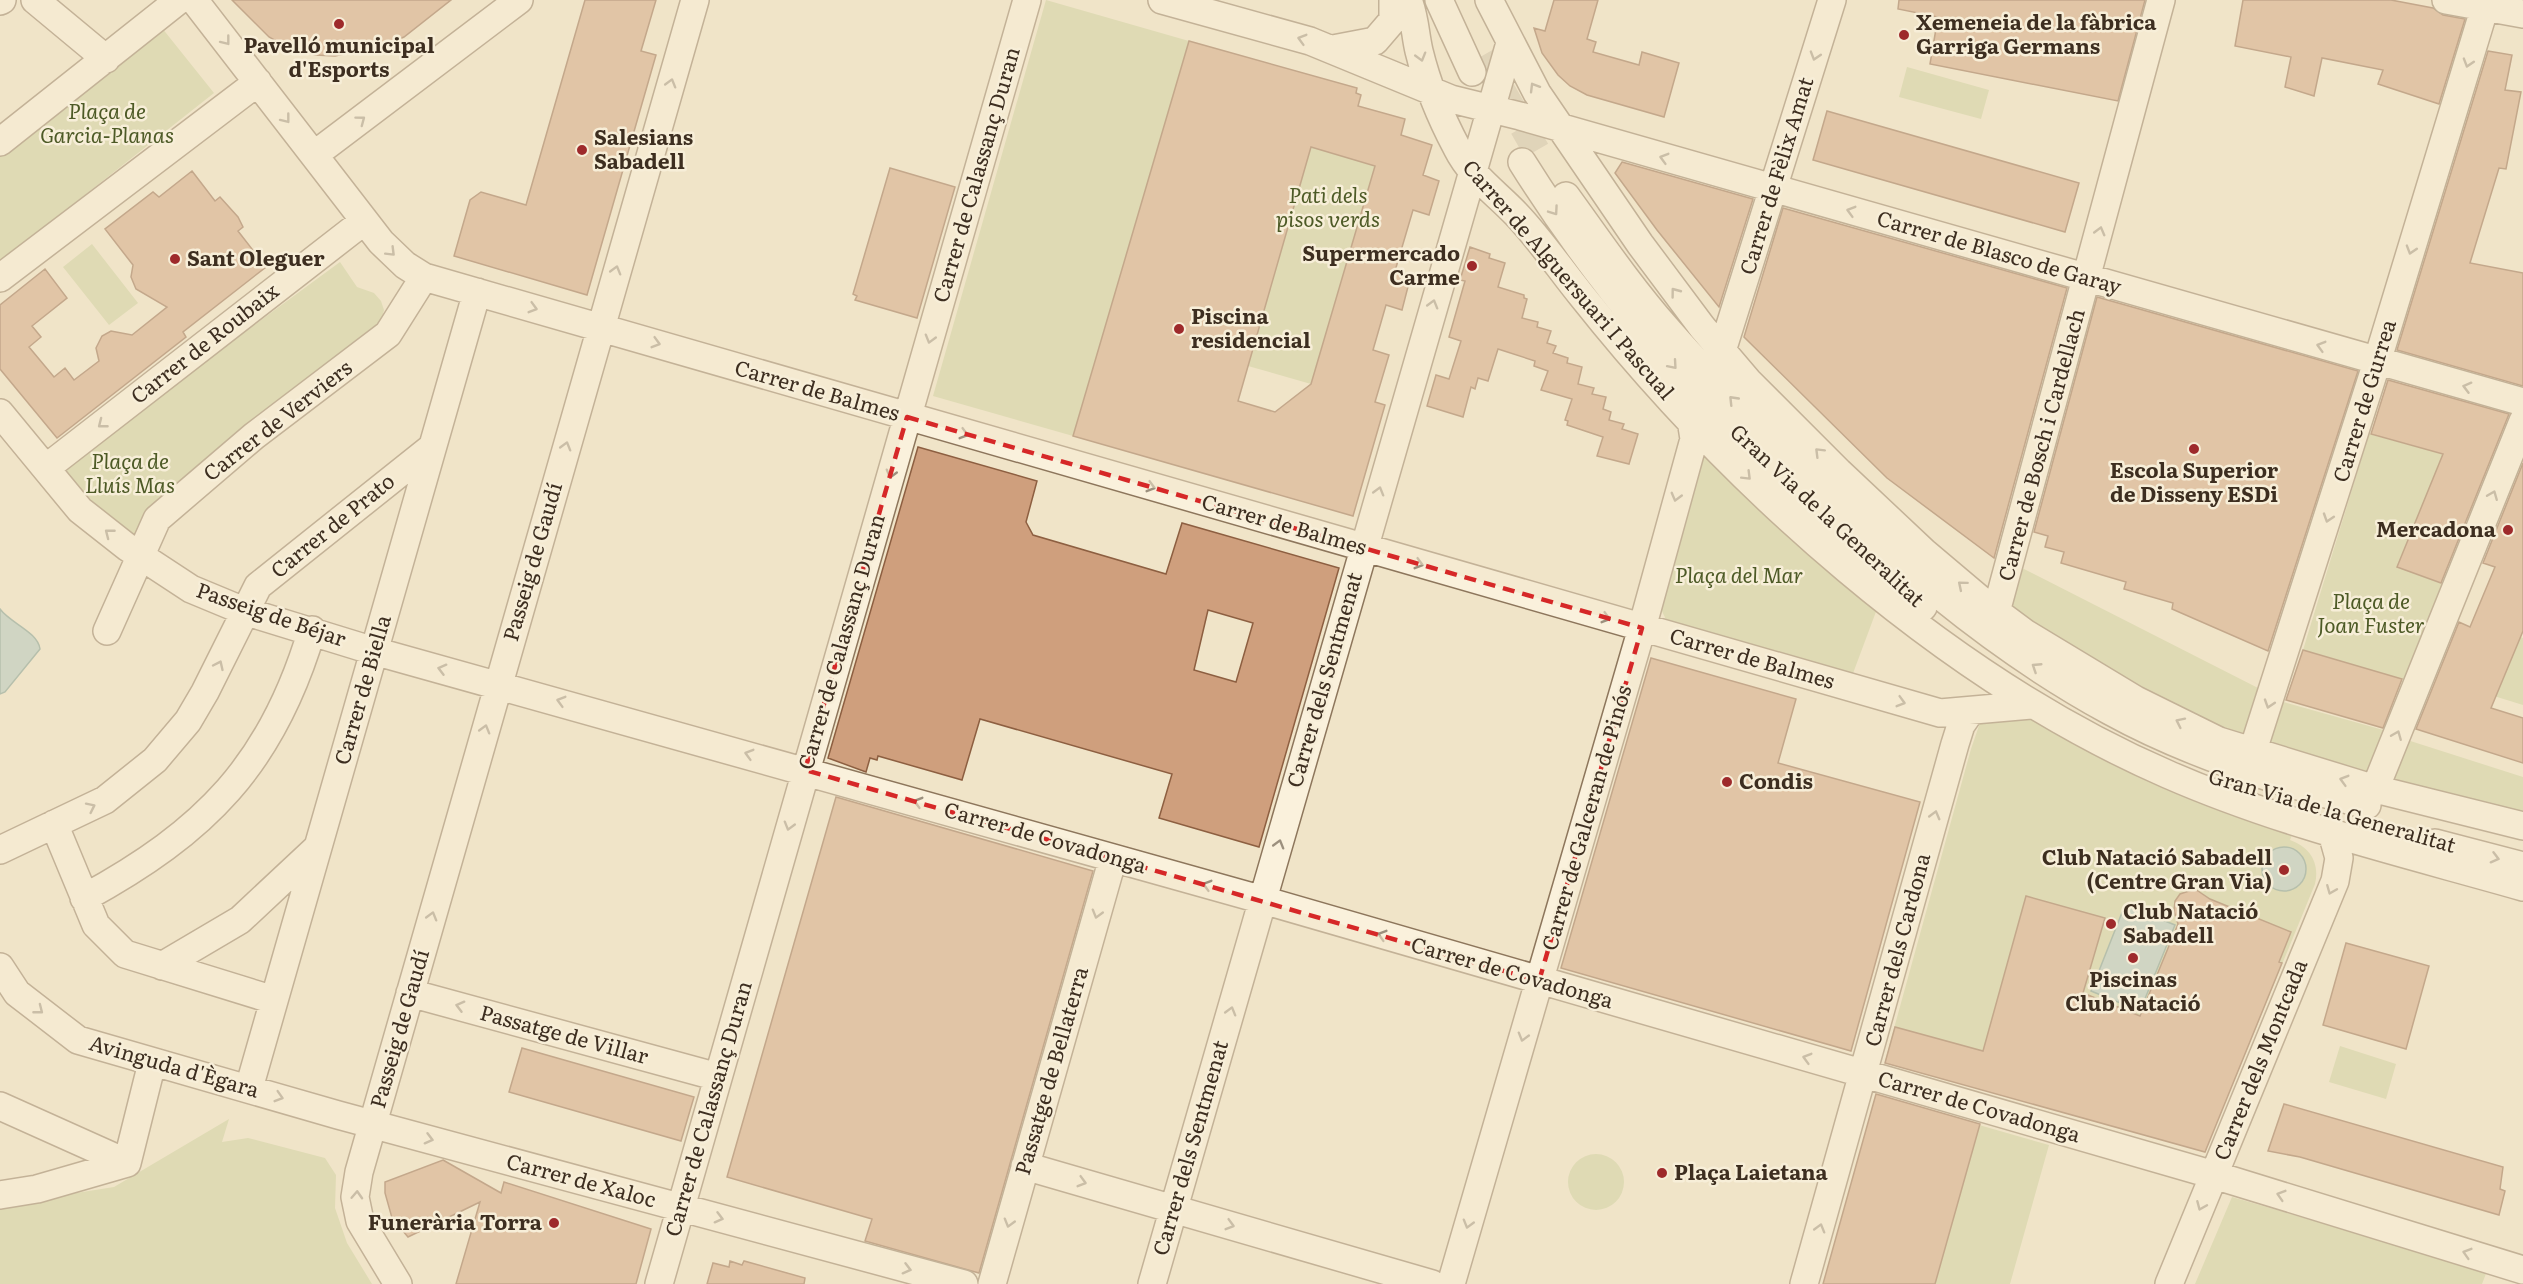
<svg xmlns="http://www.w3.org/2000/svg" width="2523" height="1284" viewBox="0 0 2523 1284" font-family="Literata,serif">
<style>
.green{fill:#c9cf9b}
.water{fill:#a9c4bc;stroke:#6f938a;stroke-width:1.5}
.building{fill:#cf9f7d;stroke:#8d5f41;stroke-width:1.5;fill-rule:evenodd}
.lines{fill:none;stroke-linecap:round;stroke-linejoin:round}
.minor-tunnel{stroke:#ccc0a6;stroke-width:27;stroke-dasharray:27 14;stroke-linecap:butt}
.minor-casing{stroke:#8d765c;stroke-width:30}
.minor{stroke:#faf1dc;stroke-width:27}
.oneway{stroke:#9c907e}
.marked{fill:none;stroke:#d62828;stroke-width:4.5;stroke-dasharray:12 8;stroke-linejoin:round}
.poi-dot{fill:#9e2a2b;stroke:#f7eed8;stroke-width:2}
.labels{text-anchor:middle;stroke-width:5;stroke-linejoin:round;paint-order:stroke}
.poi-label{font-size:21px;font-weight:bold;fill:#3d2e20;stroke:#f7eed8;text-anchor:start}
.park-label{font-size:21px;font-style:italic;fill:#4d5a26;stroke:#f7eed8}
.street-label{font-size:21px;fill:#3d2e20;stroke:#f7eed8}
</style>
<rect width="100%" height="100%" fill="#f0e4c8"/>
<!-- green -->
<path class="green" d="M 1046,0 L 1189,41 L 1073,436 L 933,396 Z
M 162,28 L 214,93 L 0,262 L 0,155 Z
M 1907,67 L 1989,90 L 1981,119 L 1899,97 Z
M 1311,147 L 1375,166 L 1311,384 L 1248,366 Z
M 92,244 L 138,303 L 109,325 L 63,267 Z
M 340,262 L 357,287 L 374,293 L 381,301 L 384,310 L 379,330 L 142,540 L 110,520 L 60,468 Z
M 2369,434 L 2443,454 L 2398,567 L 2445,585 L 2405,680 L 2303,650 Z
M 1706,450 L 1877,609 L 1852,676 L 1670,628 L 1659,605 Z
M 2020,567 L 2262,690 L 2247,740 L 2163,708 L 2006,609 Z
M 2521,637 L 2523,638 L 2523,705 L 2481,692 Z
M 2273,699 L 2394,733 L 2373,786 L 2256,751 Z
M 2031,705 L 2296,824 L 2290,840 C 2310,847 2320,863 2315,884 L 2205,1152 L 1885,1061 L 1971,749 L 1983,714 Z
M 2401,738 L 2523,777 L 2523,823 L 2383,786 Z
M 2340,1046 L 2396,1064 L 2386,1099 L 2329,1082 Z
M 229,1119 L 222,1142 L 248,1138 L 325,1158 L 336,1175 L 335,1208 L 347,1243 L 372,1284 L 0,1284 L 0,1205 L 114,1187 Z
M 1979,1125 L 2049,1145 L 2010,1284 L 1935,1284 Z
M1568 1182a28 28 0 1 1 56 0a28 28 0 1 1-56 0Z
M 2232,1197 L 2487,1271 L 2482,1284 L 2195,1284 Z"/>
<!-- water -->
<path class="water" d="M 0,609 C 10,623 38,632 40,649 L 5,692 L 0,694 Z
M2262 869a22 22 0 1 1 44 0a22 22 0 1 1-44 0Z
M 2125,905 L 2175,925 L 2140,1011 L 2091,991 Z"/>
<!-- building -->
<path class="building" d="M 232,0 L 451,0 L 404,37 L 382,46 L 335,56 L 315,55 L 285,46 L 269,37 Z
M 585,0 L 656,0 L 641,51 L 656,55 L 587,295 L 454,256 L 470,200 L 481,192 L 526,205 Z
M 1554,0 L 1598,0 L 1587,39 L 1596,42 L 1593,52 L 1639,65 L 1642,52 L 1679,63 L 1664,117 L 1587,95 L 1570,86 L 1558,75 L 1542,53 L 1534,28 L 1545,31 Z
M 1899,0 L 2145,0 L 2118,101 L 1930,64 L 1938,17 L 1898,9 Z
M 2243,0 L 2391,0 L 2433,8 L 2443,15 L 2465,19 L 2439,104 L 2378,84 L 2383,70 L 2322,58 L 2314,96 L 2285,87 L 2291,57 L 2235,46 Z
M 1189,41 L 1357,88 L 1356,93 L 1361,95 L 1358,106 L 1405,119 L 1401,135 L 1432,145 L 1423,175 L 1439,181 L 1429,215 L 1413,210 L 1395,271 L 1411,275 L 1402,310 L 1386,305 L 1373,350 L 1389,355 L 1375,402 L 1385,405 L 1353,516 L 1073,436 ZM 1311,147 L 1375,166 L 1311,384 L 1275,412 L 1238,401 Z
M 2488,51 L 2512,55 L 2505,90 L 2521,92 L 2506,169 L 2499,168 L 2470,263 L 2523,273 L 2523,386 L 2397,350 Z
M 1827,111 L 2079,183 L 2065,232 L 1813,160 Z
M 1622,162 L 1753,199 L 1719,307 L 1657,230 L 1615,173 Z
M 890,168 L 955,187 L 917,318 L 855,300 L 857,296 L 853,294 Z
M 192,171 L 215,201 L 220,197 L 238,217 L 243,227 L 238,231 L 266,267 L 183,332 L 186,337 L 57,438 L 0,369 L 0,305 L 45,269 L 67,298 L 32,326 L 41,337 L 29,347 L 54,377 L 65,368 L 74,380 L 99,361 L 96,348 L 102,336 L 111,331 L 132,335 L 167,307 L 136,289 L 131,277 L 133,265 L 105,229 L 153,192 L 159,197 Z
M 1783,208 L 2067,288 L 1994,558 L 1887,478 L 1744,337 Z
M 1470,247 L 1490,254 L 1489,258 L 1505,263 L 1498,287 L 1524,295 L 1524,298 L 1527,299 L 1522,318 L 1538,322 L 1537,327 L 1551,331 L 1547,343 L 1556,346 L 1553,353 L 1568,358 L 1567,363 L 1582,367 L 1578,384 L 1594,388 L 1592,394 L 1606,397 L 1603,409 L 1611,412 L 1609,420 L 1624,424 L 1622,429 L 1638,434 L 1629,464 L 1597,456 L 1603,437 L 1567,425 L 1568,421 L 1565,420 L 1572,399 L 1541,390 L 1548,371 L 1534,366 L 1535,361 L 1498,349 L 1488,381 L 1478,378 L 1475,389 L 1471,387 L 1463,417 L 1427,406 L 1436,375 L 1449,379 L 1461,341 L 1449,337 L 1465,281 L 1460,280 Z
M 2097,297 L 2358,371 L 2268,651 L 2172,609 L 2173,603 L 2124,589 L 2126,582 L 2061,563 L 2064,552 L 2045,547 L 2048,536 L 2034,532 Z
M 2388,380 L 2509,414 L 2441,583 L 2397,567 L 2443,454 L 2371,434 Z
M 918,447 L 1037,481 L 1026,522 L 1033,535 L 1166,574 L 1182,523 L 1339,568 L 1259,847 L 1159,818 L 1172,774 L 980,719 L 962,780 L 878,756 L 877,760 L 870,758 L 866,772 L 828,758 ZM 1208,610 L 1253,623 L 1236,682 L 1194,670 Z
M 2523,463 L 2523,631 L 2491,708 L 2523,718 L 2523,763 L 2416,729 L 2459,622 L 2470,627 L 2495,567 L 2483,563 Z
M 2303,650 L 2402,679 L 2383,728 L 2286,700 Z
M 1651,658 L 1796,699 L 1778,763 L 1920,802 L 1851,1051 L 1561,968 Z
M 836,797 L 1093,871 L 979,1273 L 865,1241 L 872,1219 L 727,1177 Z
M 2195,889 L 2210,899 L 2291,932 L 2279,962 L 2282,963 L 2205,1152 L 1885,1063 L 1895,1027 L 1983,1051 L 2026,896 L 2105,918 L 2083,993 L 2140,1016 L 2178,924 L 2174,911 L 2175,901 L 2180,894 Z
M 2346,943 L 2429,966 L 2406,1049 L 2323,1025 Z
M 522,1048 L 694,1097 L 681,1141 L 509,1092 Z
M 1876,1094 L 1980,1124 L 1935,1284 L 1823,1284 Z
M 2284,1104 L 2503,1167 L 2500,1189 L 2505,1191 L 2499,1215 L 2300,1157 L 2268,1151 Z
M 443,1160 L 501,1193 L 504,1182 L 651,1229 L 636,1284 L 456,1284 L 480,1202 L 408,1237 L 392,1218 L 385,1193 L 385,1182 Z
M 730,1261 L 742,1265 L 744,1261 L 805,1278 L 804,1284 L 707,1284 L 713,1263 L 729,1267 Z"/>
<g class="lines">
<!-- minor-tunnel -->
<path class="minor-tunnel" d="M 1482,56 L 1539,155"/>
<!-- minor casing -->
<g class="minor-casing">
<path id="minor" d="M 35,0 L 106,59
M 194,0 L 381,242 L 405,265 L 424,277 L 1940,713 L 2031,705
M 1162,0 L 1310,41 L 1451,99 L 1520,116 L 2523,402
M 1408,0 C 1415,17 1415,34 1419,51 C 1427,84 1441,118 1457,148 C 1471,176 1495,192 1516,214 C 1540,239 1560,269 1582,296 C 1732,485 1944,677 2167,774 C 2281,824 2404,853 2523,887
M 1439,0 L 1472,72
M 1489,0 L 1537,93 L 1640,244 L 1702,327 L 1748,381 L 1839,472 L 1924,552 L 1982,601 L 2025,633 L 2136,700 L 2219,741 L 2375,789 L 2523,826
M 2446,0 L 2523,14
M 0,1 L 2,0
M 1333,49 L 1375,41 L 1393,20 L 1393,0
M 0,142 L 179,0
M 314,155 L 519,0
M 1522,162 C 1600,287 1690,388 1795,490 C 1837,530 1878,570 1923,607
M 1566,196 C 1598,240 1629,286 1666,328 C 1705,373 1748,416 1791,459 C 1887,556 1989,645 2110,711 C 2190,755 2278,782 2367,805
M 0,278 L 258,82
M 1722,351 L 1832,0
M 0,413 L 80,510 L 127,547 L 191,589 L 244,611 L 374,651 L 1263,900 L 2214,1175 L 2523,1270
M 46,468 L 364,221
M 1996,612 L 2161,0
M 107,631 L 157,519 L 254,436 L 388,334 L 424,277
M 2247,769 L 2377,362 L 2487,0
M 2375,789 L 2523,421
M 54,824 L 96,925 L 125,954 L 274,1000
M 2435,843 L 2523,866
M 0,850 L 105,800 L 155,760 L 188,721 L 205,692 L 258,586 L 431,448
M 84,898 C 205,832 272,765 312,630
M 162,966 L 240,920 L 317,848
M 0,967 L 17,993 L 78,1040 L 338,1115 L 964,1284
M 410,993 L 718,1077
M 249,1088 L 477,292
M 0,1106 L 127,1163
M 1025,1166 L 1432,1284
M 0,1195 L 37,1189 L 127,1163 L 152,1063
M 398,1284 L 360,1221 L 355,1197 L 359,1172 L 695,0
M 659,1284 L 1027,0
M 992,1284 L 1113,858
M 1152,1284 L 1510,43
M 1451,1284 L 1642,628 L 1694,439 L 1691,420
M 1804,1284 L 1955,744 L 1961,725 L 1970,712
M 2169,1284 L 2335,881 L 2339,858 L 2332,833"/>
</g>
<!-- minor -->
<use href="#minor" class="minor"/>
</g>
<!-- one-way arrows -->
<defs><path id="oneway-chevron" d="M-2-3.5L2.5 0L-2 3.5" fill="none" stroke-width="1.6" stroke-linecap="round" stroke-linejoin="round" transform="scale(1.5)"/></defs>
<g class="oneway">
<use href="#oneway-chevron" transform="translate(1302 39) rotate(-164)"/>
<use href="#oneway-chevron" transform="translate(226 41) rotate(52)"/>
<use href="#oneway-chevron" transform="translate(1815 56) rotate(107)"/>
<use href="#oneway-chevron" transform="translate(1421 57) rotate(74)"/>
<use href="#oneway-chevron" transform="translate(2468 63) rotate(107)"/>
<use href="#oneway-chevron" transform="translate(671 83) rotate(-74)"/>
<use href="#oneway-chevron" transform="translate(1534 87) rotate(-121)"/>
<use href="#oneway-chevron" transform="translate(286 119) rotate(52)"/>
<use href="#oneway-chevron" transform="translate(361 120) rotate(-37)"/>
<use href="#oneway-chevron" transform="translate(1664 158) rotate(-164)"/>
<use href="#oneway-chevron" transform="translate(1554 211) rotate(55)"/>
<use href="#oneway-chevron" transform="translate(1851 211) rotate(-164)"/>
<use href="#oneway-chevron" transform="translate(2100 231) rotate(-75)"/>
<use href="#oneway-chevron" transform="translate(2411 250) rotate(107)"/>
<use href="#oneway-chevron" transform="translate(391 252) rotate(45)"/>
<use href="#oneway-chevron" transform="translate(616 270) rotate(-74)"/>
<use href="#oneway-chevron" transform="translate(1675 292) rotate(-127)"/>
<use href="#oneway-chevron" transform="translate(1433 304) rotate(-74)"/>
<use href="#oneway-chevron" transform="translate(533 308) rotate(16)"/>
<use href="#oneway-chevron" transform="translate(930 339) rotate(106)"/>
<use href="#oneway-chevron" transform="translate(656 343) rotate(16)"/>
<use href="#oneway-chevron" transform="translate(2321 346) rotate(-164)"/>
<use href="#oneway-chevron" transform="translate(1673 365) rotate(49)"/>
<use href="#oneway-chevron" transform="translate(2467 387) rotate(-165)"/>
<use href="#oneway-chevron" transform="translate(1733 400) rotate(-134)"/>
<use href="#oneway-chevron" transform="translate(102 424) rotate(142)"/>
<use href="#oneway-chevron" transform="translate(964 434) rotate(16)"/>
<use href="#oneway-chevron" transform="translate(566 446) rotate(-74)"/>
<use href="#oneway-chevron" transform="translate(1819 452) rotate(-135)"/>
<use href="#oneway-chevron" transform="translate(891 474) rotate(106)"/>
<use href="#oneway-chevron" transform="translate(1747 476) rotate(45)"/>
<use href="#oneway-chevron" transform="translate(1151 487) rotate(16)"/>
<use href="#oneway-chevron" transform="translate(1379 491) rotate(-74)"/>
<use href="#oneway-chevron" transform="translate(2493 495) rotate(-68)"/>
<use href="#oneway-chevron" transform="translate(1676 497) rotate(105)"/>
<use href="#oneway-chevron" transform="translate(2328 518) rotate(108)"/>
<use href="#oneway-chevron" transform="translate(109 533) rotate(-142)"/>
<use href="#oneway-chevron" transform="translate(1419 564) rotate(16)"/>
<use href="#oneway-chevron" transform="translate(1962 585) rotate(-140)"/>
<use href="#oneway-chevron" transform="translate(1606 618) rotate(16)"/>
<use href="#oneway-chevron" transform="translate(219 665) rotate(-65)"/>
<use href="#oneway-chevron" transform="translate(2036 667) rotate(-147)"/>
<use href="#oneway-chevron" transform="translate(442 669) rotate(-165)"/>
<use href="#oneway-chevron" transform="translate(561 701) rotate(-164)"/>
<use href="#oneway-chevron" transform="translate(1901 702) rotate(16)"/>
<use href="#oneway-chevron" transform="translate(2269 704) rotate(108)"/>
<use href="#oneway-chevron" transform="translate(2180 722) rotate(-154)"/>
<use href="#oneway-chevron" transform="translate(485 729) rotate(-74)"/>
<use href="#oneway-chevron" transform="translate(2397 735) rotate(-68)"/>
<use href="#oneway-chevron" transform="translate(749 754) rotate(-164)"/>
<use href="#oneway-chevron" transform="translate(2344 780) rotate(-164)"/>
<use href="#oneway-chevron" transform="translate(918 802) rotate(-164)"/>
<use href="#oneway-chevron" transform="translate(91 807) rotate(-26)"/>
<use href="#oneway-chevron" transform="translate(1935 815) rotate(-75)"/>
<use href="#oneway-chevron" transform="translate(789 826) rotate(106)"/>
<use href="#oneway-chevron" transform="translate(1279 844) rotate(-74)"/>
<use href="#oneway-chevron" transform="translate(2495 858) rotate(15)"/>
<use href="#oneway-chevron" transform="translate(1207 885) rotate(-164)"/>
<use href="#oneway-chevron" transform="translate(2331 890) rotate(112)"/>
<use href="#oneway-chevron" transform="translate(1097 914) rotate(106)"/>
<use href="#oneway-chevron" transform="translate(432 916) rotate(-74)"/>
<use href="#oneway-chevron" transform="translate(1382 935) rotate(-163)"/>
<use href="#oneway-chevron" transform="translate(460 1006) rotate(-165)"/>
<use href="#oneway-chevron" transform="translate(39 1010) rotate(38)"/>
<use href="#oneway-chevron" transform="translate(1231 1011) rotate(-74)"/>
<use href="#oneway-chevron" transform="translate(1523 1037) rotate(106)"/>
<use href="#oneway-chevron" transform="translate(1807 1058) rotate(-164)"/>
<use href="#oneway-chevron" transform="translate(279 1097) rotate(17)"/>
<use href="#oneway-chevron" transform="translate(429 1139) rotate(15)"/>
<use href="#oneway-chevron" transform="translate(1082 1182) rotate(16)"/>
<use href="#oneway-chevron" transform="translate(357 1195) rotate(-87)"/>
<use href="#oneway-chevron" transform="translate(2281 1195) rotate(-163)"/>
<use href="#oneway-chevron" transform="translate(2201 1206) rotate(113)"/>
<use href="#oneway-chevron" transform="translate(719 1218) rotate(15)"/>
<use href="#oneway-chevron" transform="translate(1009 1223) rotate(106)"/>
<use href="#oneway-chevron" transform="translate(1468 1224) rotate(106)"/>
<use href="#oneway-chevron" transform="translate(1230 1225) rotate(16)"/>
<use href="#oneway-chevron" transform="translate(1820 1228) rotate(-74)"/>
<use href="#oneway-chevron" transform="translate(2467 1253) rotate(-163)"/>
<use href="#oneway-chevron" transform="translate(907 1269) rotate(15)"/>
</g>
<!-- marked area -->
<path d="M0 0H2523V1284H0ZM 907,417 L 1642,628 L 1539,981 L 805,770 Z" fill="#f0e4c8" fill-opacity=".55" fill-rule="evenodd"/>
<path class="marked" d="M 907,417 L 1642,628 L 1539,981 L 805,770 Z"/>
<!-- markers -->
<g class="poi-dot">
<circle cx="339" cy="24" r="6"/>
<circle cx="1904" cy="35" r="6"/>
<circle cx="582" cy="150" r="6"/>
<circle cx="175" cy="259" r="6"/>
<circle cx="1472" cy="266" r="6"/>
<circle cx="1179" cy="329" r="6"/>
<circle cx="2194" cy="449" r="6"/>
<circle cx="2508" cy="530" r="6"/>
<circle cx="1727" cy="782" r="6"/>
<circle cx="2284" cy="870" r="6"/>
<circle cx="2111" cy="924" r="6"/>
<circle cx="2133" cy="958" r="6"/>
<circle cx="1662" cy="1173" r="6"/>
<circle cx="554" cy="1223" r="6"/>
</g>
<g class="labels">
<!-- poi labels -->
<g class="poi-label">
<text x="1916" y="30">Xemeneia de la fàbrica<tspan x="1916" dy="24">Garriga Germans</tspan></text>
<text x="339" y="53" text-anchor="middle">Pavelló municipal<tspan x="339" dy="24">d'Esports</tspan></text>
<text x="594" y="145">Salesians<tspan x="594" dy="24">Sabadell</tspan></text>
<text x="1460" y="261" text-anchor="end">Supermercado<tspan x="1460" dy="24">Carme</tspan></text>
<text x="187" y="266">Sant Oleguer</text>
<text x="1191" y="324">Piscina<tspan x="1191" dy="24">residencial</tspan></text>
<text x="2194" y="478" text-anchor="middle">Escola Superior<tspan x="2194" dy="24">de Disseny ESDi</tspan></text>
<text x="2496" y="537" text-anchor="end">Mercadona</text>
<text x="1739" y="789">Condis</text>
<text x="2272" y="865" text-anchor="end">Club Natació Sabadell<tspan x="2272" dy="24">(Centre Gran Via)</tspan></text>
<text x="2123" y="919">Club Natació<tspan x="2123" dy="24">Sabadell</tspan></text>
<text x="2133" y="987" text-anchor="middle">Piscinas<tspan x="2133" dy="24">Club Natació</tspan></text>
<text x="1674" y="1180">Plaça Laietana</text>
<text x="542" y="1230" text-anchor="end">Funerària Torra</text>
</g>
<!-- park labels -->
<g class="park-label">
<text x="107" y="119">Plaça de<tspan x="107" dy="24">Garcia-Planas</tspan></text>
<text x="1328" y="203">Pati dels<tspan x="1328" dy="24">pisos verds</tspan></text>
<text x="130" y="469">Plaça de<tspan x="130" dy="24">Lluís Mas</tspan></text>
<text x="1739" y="583">Plaça del Mar</text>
<text x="2371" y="609">Plaça de<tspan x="2371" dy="24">Joan Fuster</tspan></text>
</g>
<!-- street labels -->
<g class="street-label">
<text transform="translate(977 175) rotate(-74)" y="7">Carrer de Calassanç Duran</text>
<text transform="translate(1777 176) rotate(-73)" y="7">Carrer de Fèlix Amat</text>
<text transform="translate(1999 253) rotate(16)" y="7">Carrer de Blasco de Garay</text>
<text transform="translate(1568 280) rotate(49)" y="7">Carrer de Alguersuari I Pascual</text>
<text transform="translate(205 344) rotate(-38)" y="7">Carrer de Roubaix</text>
<text transform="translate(817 391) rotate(16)" y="7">Carrer de Balmes</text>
<text transform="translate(2365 401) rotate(-73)" y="7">Carrer de Gurrea</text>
<text transform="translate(278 421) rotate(-38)" y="7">Carrer de Verviers</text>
<text transform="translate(2042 445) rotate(-75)" y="7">Carrer de Bosch i Cardellach</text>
<text transform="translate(1827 516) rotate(43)" y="7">Gran Via de la Generalitat</text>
<text transform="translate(1284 525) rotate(16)" y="7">Carrer de Balmes</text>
<text transform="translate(333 526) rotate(-39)" y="7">Carrer de Prato</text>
<text transform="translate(533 562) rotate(-74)" y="7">Passeig de Gaudí</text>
<text transform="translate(271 615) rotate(19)" y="7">Passeig de Béjar</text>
<text transform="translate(842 642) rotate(-74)" y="7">Carrer de Calassanç Duran</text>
<text transform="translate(1752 659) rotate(16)" y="7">Carrer de Balmes</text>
<text transform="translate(1325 680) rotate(-74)" y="7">Carrer dels Sentmenat</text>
<text transform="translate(363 690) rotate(-74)" y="7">Carrer de Biella</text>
<text transform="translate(2332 811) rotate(16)" y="7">Gran Via de la Generalitat</text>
<text transform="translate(1587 818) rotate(-74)" y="7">Carrer de Galceran de Pinós</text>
<text transform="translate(1045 838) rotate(16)" y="7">Carrer de Covadonga</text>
<text transform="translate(1898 950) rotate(-75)" y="7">Carrer dels Cardona</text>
<text transform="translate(1512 973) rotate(16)" y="7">Carrer de Covadonga</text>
<text transform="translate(400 1029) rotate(-74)" y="7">Passeig de Gaudí</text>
<text transform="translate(564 1035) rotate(15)" y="7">Passatge de Villar</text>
<text transform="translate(2261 1060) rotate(-68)" y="7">Carrer dels Montcada</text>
<text transform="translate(174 1067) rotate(16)" y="7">Avinguda d'Ègara</text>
<text transform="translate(1052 1071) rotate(-74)" y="7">Passatge de Bellaterra</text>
<text transform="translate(1979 1107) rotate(16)" y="7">Carrer de Covadonga</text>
<text transform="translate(709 1109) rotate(-74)" y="7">Carrer de Calassanç Duran</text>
<text transform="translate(1191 1148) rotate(-74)" y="7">Carrer dels Sentmenat</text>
<text transform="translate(581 1181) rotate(15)" y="7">Carrer de Xaloc</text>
</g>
</g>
</svg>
